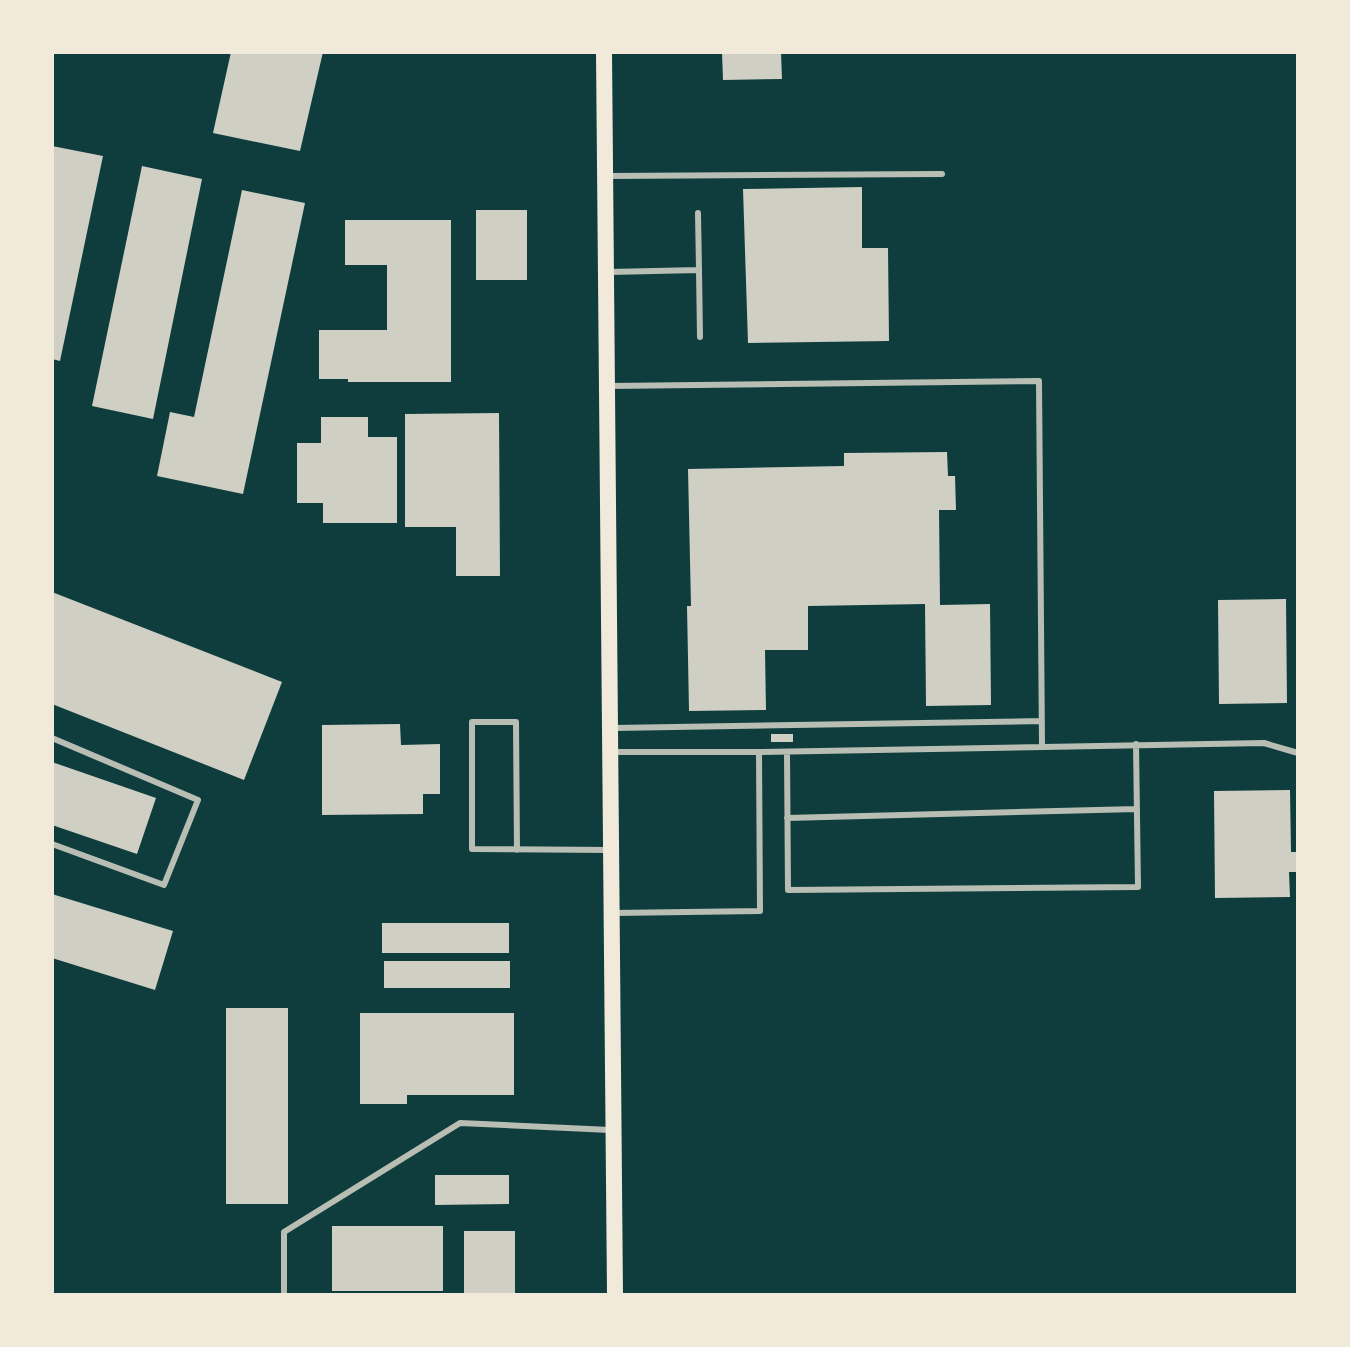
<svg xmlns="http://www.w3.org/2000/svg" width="1350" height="1347" viewBox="0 0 1350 1347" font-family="Bitter,serif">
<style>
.building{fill:#cfcfc3}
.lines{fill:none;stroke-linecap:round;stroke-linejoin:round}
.service{stroke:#b8beb3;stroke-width:6}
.secondary{stroke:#f1e9da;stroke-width:16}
</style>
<rect width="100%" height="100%" fill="#0f3d3e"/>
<!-- building -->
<path class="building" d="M 231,52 L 323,52 L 300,151 L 213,133 Z
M 722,52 L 781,52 L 782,79 L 723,80 Z
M 52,146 L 103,156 L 60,361 L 52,359 Z
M 142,166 L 202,179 L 153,419 L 92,406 Z
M 862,187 L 862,248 L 888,248 L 889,341 L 748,343 L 743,189 Z
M 242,190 L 305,203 L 243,494 L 157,476 L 170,412 L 194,417 Z
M 476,210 L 527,210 L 527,280 L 476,280 Z
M 345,220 L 451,220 L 451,382 L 348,382 L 348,379 L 319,379 L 319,330 L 387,330 L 387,265 L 345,265 Z
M 499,413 L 500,576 L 456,576 L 456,527 L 405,527 L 405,414 Z
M 321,417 L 368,417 L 368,437 L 397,437 L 397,523 L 323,523 L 323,503 L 297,503 L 297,443 L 321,443 Z
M 947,452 L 948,476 L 955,476 L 956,510 L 939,510 L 940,605 L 990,604 L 991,705 L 926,706 L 925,604 L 808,606 L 808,650 L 765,650 L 766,710 L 689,711 L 687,606 L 691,606 L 688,469 L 844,466 L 844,453 Z
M 52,592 L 282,682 L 244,780 L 52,704 Z
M 1286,599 L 1287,703 L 1219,704 L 1218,600 Z
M 400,724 L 401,745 L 440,744 L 440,794 L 423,794 L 423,814 L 322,815 L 322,725 Z
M 771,734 L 793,734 L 793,742 L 771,742 Z
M 52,762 L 156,798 L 137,854 L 52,825 Z
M 1290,790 L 1291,852 L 1298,852 L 1298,872 L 1289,872 L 1290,897 L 1215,898 L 1214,791 Z
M 52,894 L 173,931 L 155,990 L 52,958 Z
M 382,923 L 509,923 L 509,953 L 382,953 Z
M 384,961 L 510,961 L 510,988 L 384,988 Z
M 226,1008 L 288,1008 L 288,1204 L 226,1204 Z
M 360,1013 L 514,1013 L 514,1095 L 407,1095 L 407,1104 L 360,1104 Z
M 435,1175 L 509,1175 L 509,1204 L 435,1205 Z
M 332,1226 L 443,1226 L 443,1291 L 332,1291 Z
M 464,1231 L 515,1231 L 515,1295 L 464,1295 Z"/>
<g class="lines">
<!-- service -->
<path class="service" d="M 608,176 L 942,174
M 699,270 L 700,337
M 609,272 L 699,270 L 698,213
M 608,386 L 1039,381 L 1042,746
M 614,728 L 1042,721
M 52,738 L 198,800 L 164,885 L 52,844
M 759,752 L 1264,743 L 1298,753
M 787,752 L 788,890 L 1138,887 L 1136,744
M 787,818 L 1137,809
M 517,850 L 516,722 L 472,722 L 472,849 L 611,850
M 613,913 L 760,911 L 759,752 L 613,752
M 284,1295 L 284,1232 L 460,1123 L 610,1130"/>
<!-- secondary -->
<path class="secondary" d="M 604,52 L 615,1295"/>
</g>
<!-- border -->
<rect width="1350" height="1347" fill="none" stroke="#f1e9da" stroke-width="108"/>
</svg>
